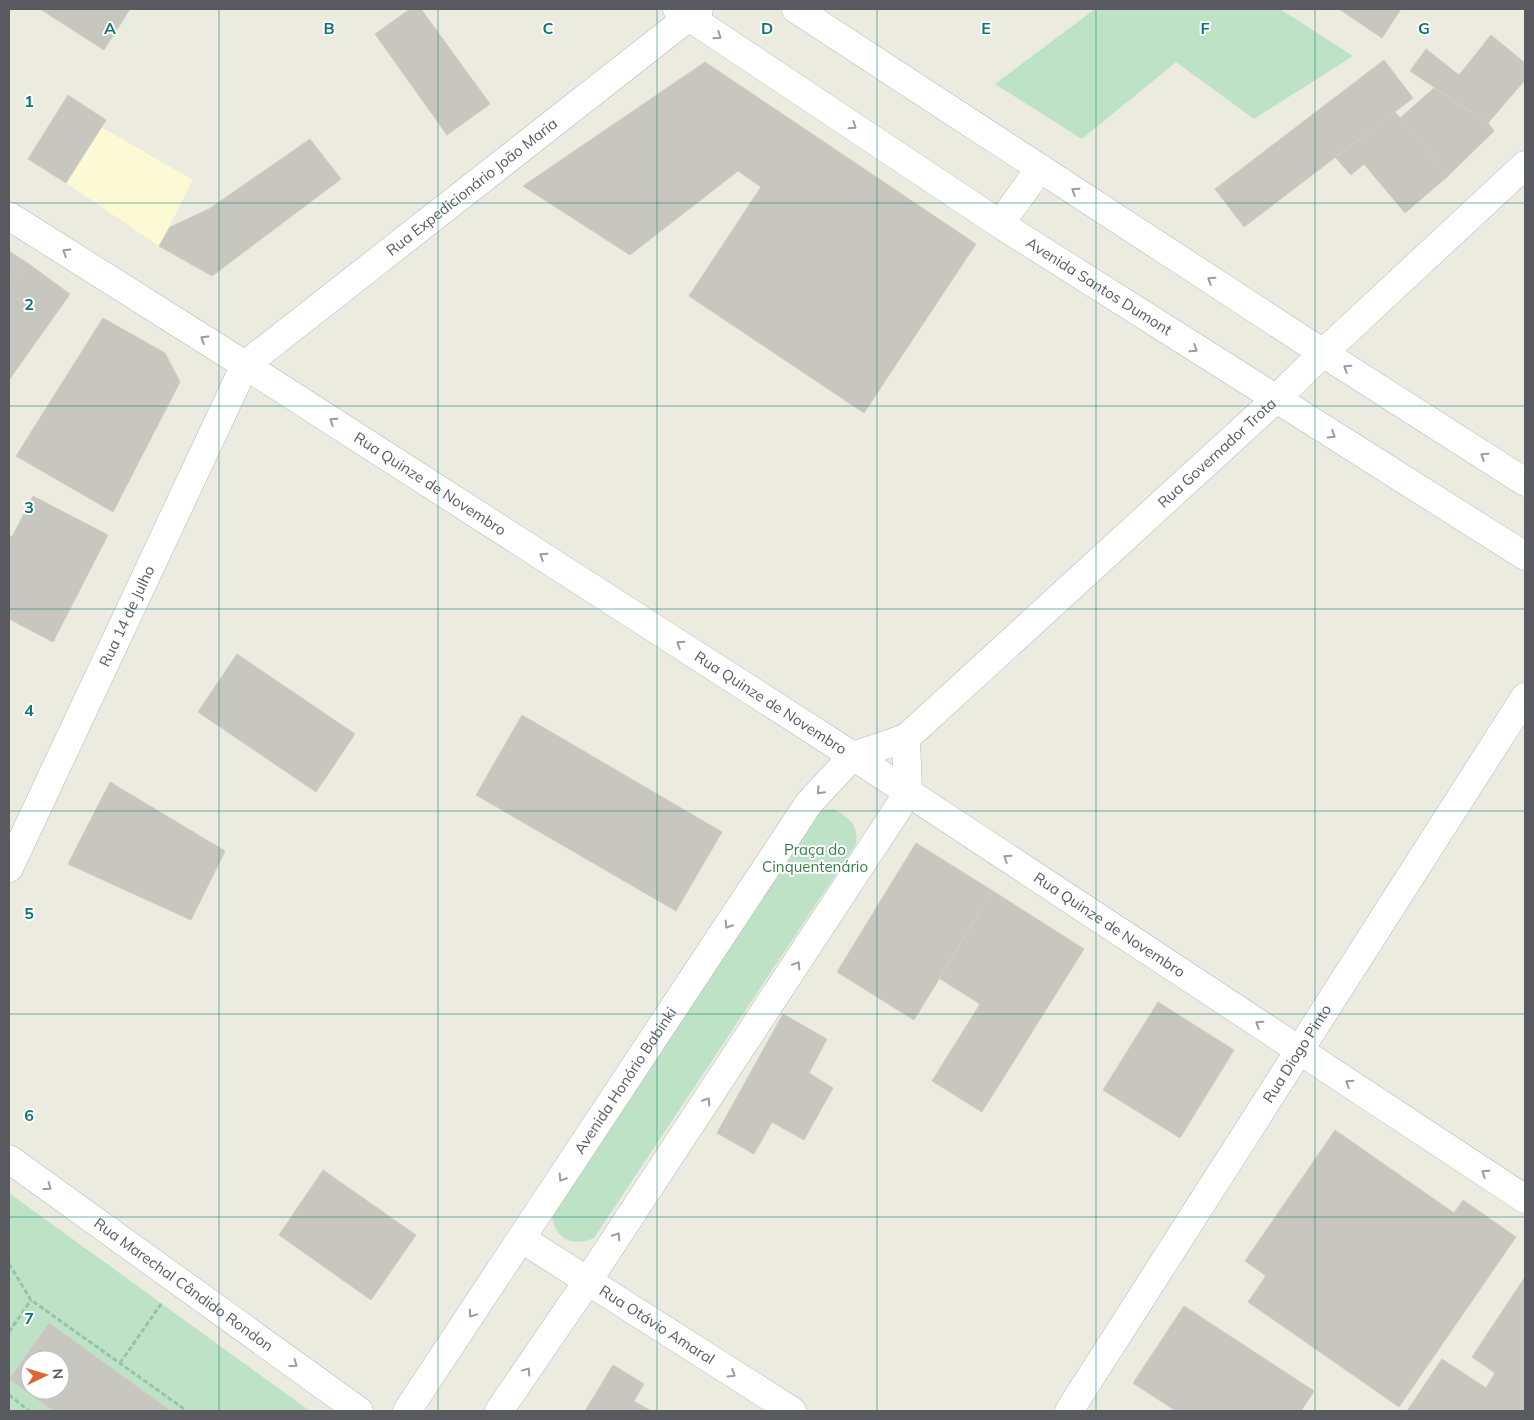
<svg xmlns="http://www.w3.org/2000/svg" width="1534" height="1420" viewBox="0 0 1534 1420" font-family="Mulish,sans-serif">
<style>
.commercial{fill:#fbfad5}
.green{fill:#bde2c5}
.building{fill:#c8c7bf;stroke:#cfcdbf;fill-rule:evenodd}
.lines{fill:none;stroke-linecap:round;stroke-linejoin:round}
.minor-casing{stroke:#b8b8be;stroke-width:29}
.secondary-casing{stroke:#b9bac1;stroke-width:29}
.path{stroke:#97c2ad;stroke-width:3;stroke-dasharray:5 2.5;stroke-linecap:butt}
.minor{stroke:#fff;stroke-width:28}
.secondary{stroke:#fff;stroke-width:28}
.oneway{stroke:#9b9ca0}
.grid{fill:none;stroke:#0f766e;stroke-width:1;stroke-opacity:0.55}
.labels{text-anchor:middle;stroke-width:4;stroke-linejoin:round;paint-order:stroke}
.street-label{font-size:15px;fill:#595a60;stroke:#fff}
.park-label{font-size:15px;fill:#397f4b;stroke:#fff}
.grid-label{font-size:16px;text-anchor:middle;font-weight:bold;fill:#0f766e;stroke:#fff;stroke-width:4;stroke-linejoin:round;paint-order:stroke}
</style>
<rect width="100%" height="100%" fill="#ebebe0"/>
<!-- commercial -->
<path class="commercial" d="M 101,127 L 193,180 L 159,246 L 66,183 Z"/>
<!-- green -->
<path class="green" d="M 1095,9 L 1280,9 L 1353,56 L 1254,119 L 1176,62 L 1082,139 L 995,84 Z
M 834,809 C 849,818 859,825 856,844 L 594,1238 C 569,1249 551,1235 552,1209 L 810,816 L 823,810 Z
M 9,1193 L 310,1411 L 171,1411 L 49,1323 L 9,1378 Z
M 9,1379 L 53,1411 L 9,1411 Z"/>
<!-- building -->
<path class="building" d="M 40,9 L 130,9 L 104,50 Z
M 410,9 L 421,9 L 490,104 L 447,135 L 375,34 Z
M 1339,9 L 1401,9 L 1382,38 Z
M 1491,35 L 1525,63 L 1525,80 L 1488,123 L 1410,71 L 1426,49 L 1459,75 Z
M 1384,60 L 1413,98 L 1244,227 L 1215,189 Z
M 705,62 L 976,244 L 864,413 L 689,296 L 761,187 L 738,171 L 630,255 L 523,186 Z
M 1434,88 L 1488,123 L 1494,131 L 1448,176 L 1400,118 Z
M 68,95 L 106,120 L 66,183 L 28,159 Z
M 1395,112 L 1448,176 L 1405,213 L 1364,164 L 1351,175 L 1335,157 Z
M 310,139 L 341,179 L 212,276 L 159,246 L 170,227 L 209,209 Z
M 9,251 L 26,262 L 9,287 Z
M 26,262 L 70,294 L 9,380 L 9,287 Z
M 103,318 L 165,353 L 180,382 L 113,512 L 16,456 Z
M 33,496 L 108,535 L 53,642 L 9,619 L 9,535 L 12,537 Z
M 237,654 L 355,734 L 316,792 L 198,712 Z
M 522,715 L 722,832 L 676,911 L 476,795 Z
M 110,782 L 225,851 L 191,920 L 68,864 Z
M 916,843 L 993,891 L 914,1020 L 837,972 Z
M 993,891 L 1084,949 L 982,1112 L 932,1081 L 980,1004 L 939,978 Z
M 1158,1002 L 1234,1050 L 1180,1138 L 1103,1090 Z
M 783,1014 L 827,1039 L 809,1073 L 833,1088 L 804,1140 L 772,1122 L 754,1154 L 717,1133 Z
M 1335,1130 L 1454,1213 L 1463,1200 L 1516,1237 L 1399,1407 L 1248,1302 L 1266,1276 L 1245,1261 Z
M 323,1170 L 416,1235 L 371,1300 L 279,1235 Z
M 1525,1277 L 1525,1411 L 1407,1411 L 1442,1359 L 1486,1388 L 1495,1373 L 1472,1357 Z
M 1184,1306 L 1314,1391 L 1301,1411 L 1176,1411 L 1133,1383 Z
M 49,1323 L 171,1411 L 53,1411 L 9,1379 ZM 30,1360 L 60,1360 L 60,1390 L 30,1390 Z
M 613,1365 L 644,1384 L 634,1401 L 651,1411 L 585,1411 Z"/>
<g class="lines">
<!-- minor casing -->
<g class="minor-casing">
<g id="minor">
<path id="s1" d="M 9,216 L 245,365 L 853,756 L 1525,1199"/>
<path d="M 906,738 L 908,793"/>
<path id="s2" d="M 9,868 L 245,365 L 699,9"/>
<path id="s3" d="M 9,1159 L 359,1411"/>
<path id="s4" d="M 522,1239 L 792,1411"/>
<path id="s5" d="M 407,1411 L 809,803 L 853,756 L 906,738 L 1275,400 L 1323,353 L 1525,165"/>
<path d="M 499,1411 L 587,1282 L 908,793"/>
<path id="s6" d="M 1069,1411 L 1525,697"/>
</g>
</g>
<!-- secondary casing -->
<g class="secondary-casing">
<g id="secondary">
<path id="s7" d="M 677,9 L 1000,224 L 1525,556"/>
<path d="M 796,9 L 1323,353 L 1525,482"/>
<path d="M 1000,224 L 1040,168"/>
</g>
</g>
<!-- path -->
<path class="path" d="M 9,1264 L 31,1300 L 187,1411
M 9,1332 L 31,1300
M 120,1363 L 161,1304
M 9,1395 L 29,1411"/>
<!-- minor -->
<use href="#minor" class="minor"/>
<!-- secondary -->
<use href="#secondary" class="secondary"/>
</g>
<!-- one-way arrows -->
<defs><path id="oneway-chevron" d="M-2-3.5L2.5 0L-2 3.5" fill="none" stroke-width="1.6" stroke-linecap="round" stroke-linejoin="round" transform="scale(1.25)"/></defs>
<g class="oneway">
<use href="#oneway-chevron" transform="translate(718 36) rotate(34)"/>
<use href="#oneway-chevron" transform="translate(853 126) rotate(34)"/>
<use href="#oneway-chevron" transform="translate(1075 191) rotate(-147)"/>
<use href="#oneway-chevron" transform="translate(66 252) rotate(-148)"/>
<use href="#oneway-chevron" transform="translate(1211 280) rotate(-147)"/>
<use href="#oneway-chevron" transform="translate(204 339) rotate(-148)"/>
<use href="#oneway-chevron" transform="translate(1194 349) rotate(33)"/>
<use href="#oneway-chevron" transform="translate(1347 368) rotate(-147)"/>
<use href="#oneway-chevron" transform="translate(333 421) rotate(-147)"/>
<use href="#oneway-chevron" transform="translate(1332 435) rotate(32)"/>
<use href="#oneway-chevron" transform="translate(1484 456) rotate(-147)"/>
<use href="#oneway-chevron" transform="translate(543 556) rotate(-147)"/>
<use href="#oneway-chevron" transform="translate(680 644) rotate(-147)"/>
<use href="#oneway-chevron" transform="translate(820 791) rotate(133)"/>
<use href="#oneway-chevron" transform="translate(1007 858) rotate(-147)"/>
<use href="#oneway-chevron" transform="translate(728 925) rotate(123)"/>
<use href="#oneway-chevron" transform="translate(797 965) rotate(-57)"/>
<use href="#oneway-chevron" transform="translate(1259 1024) rotate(-147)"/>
<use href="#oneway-chevron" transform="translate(1349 1083) rotate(-147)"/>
<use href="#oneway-chevron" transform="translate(707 1101) rotate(-57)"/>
<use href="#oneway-chevron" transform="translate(1485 1173) rotate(-147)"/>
<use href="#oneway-chevron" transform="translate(562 1178) rotate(123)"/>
<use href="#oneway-chevron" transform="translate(48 1187) rotate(36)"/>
<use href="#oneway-chevron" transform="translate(617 1236) rotate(-57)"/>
<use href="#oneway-chevron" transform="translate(472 1314) rotate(124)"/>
<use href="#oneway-chevron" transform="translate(294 1364) rotate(36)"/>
<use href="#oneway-chevron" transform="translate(527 1371) rotate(-56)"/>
<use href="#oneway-chevron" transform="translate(732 1374) rotate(32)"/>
</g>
<!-- grid -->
<path class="grid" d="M 219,9 L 219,1411M 438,9 L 438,1411M 657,9 L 657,1411M 877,9 L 877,1411M 1096,9 L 1096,1411M 1315,9 L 1315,1411M 9,203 L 1525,203M 9,406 L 1525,406M 9,609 L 1525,609M 9,811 L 1525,811M 9,1014 L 1525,1014M 9,1217 L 1525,1217"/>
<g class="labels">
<!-- street labels -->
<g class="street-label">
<text dy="5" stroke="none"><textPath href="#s2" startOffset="844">Rua Expedicionário João Maria</textPath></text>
<text dy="5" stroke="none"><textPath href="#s7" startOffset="505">Avenida Santos Dumont</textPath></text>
<text dy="5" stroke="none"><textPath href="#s5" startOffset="1271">Rua Governador Trota</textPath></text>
<text dy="5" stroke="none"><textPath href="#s1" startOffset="499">Rua Quinze de Novembro</textPath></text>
<text dy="5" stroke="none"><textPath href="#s2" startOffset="278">Rua 14 de Julho</textPath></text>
<text dy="5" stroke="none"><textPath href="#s1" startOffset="904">Rua Quinze de Novembro</textPath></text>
<text dy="5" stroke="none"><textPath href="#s1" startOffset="1309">Rua Quinze de Novembro</textPath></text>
<text dy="5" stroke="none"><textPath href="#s6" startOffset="424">Rua Diogo Pinto</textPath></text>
<text dy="5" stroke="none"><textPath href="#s5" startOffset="396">Avenida Honório Babinki</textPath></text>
<text dy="5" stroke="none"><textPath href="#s3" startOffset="215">Rua Marechal Cândido Rondon</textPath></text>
<text dy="5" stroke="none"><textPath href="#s4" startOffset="160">Rua Otávio Amaral</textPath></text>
</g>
<!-- park labels -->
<g class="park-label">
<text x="815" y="855">Praça do<tspan x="815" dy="17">Cinquentenário</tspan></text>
</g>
</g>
<g class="grid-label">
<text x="110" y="34">A</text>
<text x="329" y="34">B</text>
<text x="548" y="34">C</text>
<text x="767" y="34">D</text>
<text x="986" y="34">E</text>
<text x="1205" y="34">F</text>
<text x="1424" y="34">G</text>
<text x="29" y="107">1</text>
<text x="29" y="310">2</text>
<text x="29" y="513">3</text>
<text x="29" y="716">4</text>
<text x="29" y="919">5</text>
<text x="29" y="1121">6</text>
<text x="29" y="1324">7</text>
</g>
<!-- border -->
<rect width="1534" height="1420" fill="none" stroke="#595a60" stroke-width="20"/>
<!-- north arrow -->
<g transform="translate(45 1375) rotate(85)"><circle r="24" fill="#ffffff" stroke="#bdbdbf"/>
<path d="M0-4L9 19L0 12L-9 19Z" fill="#de6533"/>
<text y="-8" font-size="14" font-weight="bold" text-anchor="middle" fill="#595a60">N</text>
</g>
</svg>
